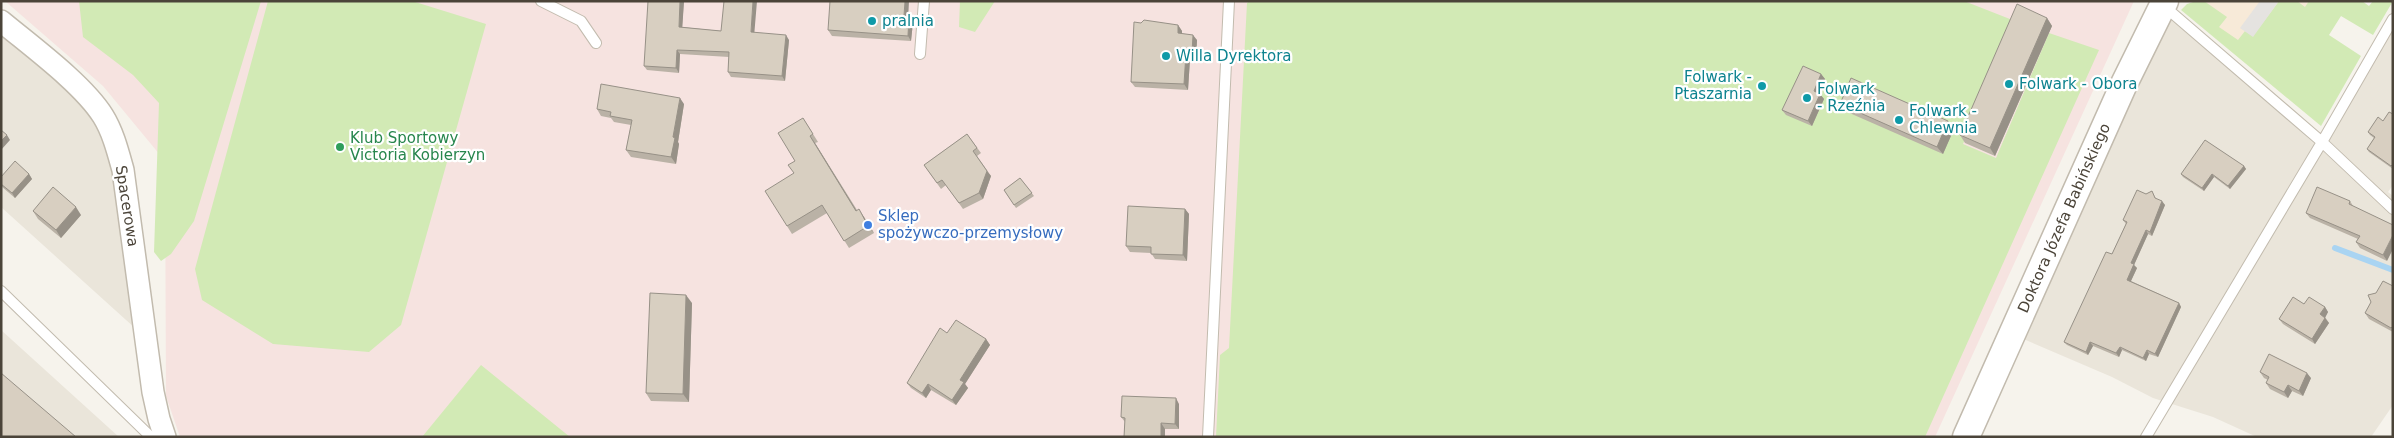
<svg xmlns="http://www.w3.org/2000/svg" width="2394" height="438" viewBox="0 0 2394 438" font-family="'DejaVu Sans',sans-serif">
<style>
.residential{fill:#eae5da}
.commercial{fill:#f7ead8}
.medical{fill:#f6e3e0}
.green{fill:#d2eab5}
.parking{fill:#e5e3e0}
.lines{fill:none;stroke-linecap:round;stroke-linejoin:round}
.stream{stroke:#a9d4f2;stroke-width:6}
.service-casing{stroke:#c2bbae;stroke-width:12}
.minor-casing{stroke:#c2bbae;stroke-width:24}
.tertiary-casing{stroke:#c2bbae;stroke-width:29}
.service{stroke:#fff;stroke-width:10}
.minor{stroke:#fff;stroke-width:21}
.tertiary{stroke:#fff;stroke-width:26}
.wall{fill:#bab2a6}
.shaded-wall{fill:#979187}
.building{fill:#d8cfc1;stroke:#979187}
.culture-dot{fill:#0f9aa8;stroke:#fff;stroke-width:2}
.leisure-dot{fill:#2e9e5b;stroke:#fff;stroke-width:2}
.shop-dot{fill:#3f7fe0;stroke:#fff;stroke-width:2}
.labels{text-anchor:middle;stroke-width:4.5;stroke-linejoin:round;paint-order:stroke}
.culture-label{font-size:15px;fill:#0d838f;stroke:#fff;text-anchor:start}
.leisure-label{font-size:15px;fill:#27864d;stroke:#fff;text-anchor:start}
.street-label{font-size:15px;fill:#4b4439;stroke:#fff}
.shop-label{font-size:15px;fill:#366cbe;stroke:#fff;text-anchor:start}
</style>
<rect width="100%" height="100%" fill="#f6f3ec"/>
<!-- residential -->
<path class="residential" d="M 2170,17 L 2316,145 L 2393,26 L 2393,185 L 2388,192 L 2393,196 L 2393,405 L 2371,437 L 2257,437 L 2213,417 L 2153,398 L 2112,377 L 2021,338 L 2145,61 Z
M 1,29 L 80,98 L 104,135 L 116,185 L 136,329 L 1,207 Z
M 1,330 L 119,437 L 1,437 Z"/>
<!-- commercial -->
<path class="commercial" d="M 2202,1 L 2322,1 L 2242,52 L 2192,14 Z"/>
<!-- medical -->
<path class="medical" d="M 5,1 L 2134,1 L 1935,437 L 180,437 L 166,396 L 165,161 L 103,86 Z"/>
<!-- green -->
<path class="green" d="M 79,1 L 261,1 L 194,221 L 171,254 L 161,261 L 154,252 L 159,103 L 133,75 L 83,37 Z
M 268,1 L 412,1 L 486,24 L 401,325 L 369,352 L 273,344 L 202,300 L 195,269 Z
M 960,1 L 995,1 L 975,32 L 959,27 Z
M 1250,1 L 1964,1 L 2015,21 L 1963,144 L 1996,158 L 2049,33 L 2099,50 L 1925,437 L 1216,437 L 1220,355 L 1229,348 L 1247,3 Z
M 2196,1 L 2204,1 L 2227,17 L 2219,27 L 2238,40 L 2245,31 L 2253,36 L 2279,1 L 2297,1 L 2305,7 L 2309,1 L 2362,1 L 2369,6 L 2373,1 L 2393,1 L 2373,35 L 2341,16 L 2329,35 L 2361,56 L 2321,126 L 2181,10 L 2187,4 Z
M 481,365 L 570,437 L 422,437 Z"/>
<!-- parking -->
<path class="parking" d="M 2260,1 L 2279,1 L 2253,37 L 2240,28 Z"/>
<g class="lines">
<!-- stream -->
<path class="stream" d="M 2335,248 L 2393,270"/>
<!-- service casing -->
<g class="service-casing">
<path id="service" d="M 541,1 L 581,21 L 596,43
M 2164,6 L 2322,142 L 2393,209
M 920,54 L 924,1
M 1,291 L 151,437
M 1208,437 L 1229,1
M 2146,437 L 2322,142 L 2393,19"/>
</g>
<!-- minor casing -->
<g class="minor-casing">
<path id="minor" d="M 1,21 C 31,46 83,84 103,116 C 113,132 118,152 123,170 L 153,392 L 159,419 L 165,437"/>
</g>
<!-- tertiary casing -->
<g class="tertiary-casing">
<path id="tertiary" d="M 1966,437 L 2124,84 L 2165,1"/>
</g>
<!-- service -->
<use href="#service" class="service"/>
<!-- minor -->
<use href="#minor" class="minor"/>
<!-- tertiary -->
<use href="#tertiary" class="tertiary"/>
</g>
<!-- wall -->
<path class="wall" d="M 684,1 L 682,27 L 721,31 L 754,33 L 789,40 L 785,81 L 731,77 L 728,72 L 729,57 L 680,54 L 679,73 L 647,70 L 644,66 Z
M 908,16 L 913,22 L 911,41 L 832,36 L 828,30 Z
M 2047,18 L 2052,26 L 1995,156 L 1965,143 L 1960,135 Z
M 1178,25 L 1182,31 L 1182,34 L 1197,40 L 1196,59 L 1190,59 L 1188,90 L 1135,87 L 1131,82 Z
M 1821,74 L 1825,79 L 1819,93 L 1824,99 L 1812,126 L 1786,115 L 1782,110 Z
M 684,104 L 678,142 L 679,144 L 676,164 L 631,157 L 626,150 L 631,125 L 614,122 L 611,118 L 601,116 L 597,109 Z
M 1840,104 L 1954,129 L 1943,154 L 1845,111 Z
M 2393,114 L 2393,169 L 2369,152 L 2367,149 L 2374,138 L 2370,135 L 2368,132 L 2383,121 Z
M 803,118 L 818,142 L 815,143 L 857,210 L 864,217 L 874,233 L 849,248 L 827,213 L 792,234 L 787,226 L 795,161 Z
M 967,134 L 981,153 L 977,156 L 991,176 L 983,199 L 963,209 L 946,185 L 941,189 L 924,165 Z
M 2244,166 L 2246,169 L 2230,189 L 2214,177 L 2204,191 L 2183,177 L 2181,174 Z
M 29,174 L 32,179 L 15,198 L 1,186 L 1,177 Z
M 1020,178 L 1034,196 L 1016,208 L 1004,190 Z
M 2152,191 L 2156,199 L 2165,205 L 2152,236 L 2148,234 L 2134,265 L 2137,268 L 2131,281 L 2179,303 L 2181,307 L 2158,357 L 2149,354 L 2146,361 L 2122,350 L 2119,357 L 2093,346 L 2088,355 L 2067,345 L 2064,342 L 2112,254 L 2126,224 L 2123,220 L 2146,194 Z
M 2350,201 L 2387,261 L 2360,248 L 2356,242 L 2358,239 L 2310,218 L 2306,213 Z
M 1185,209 L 1189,214 L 1187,261 L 1155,259 L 1151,253 L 1130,252 L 1126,246 Z
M 33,211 L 81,215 L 61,238 L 38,219 Z
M 2393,286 L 2393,332 L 2369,319 L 2365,313 L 2376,293 Z
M 692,303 L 689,402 L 651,401 L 646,393 Z
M 2304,304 L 2325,307 L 2328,312 L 2325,317 L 2329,323 L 2315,344 L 2283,324 L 2279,319 Z
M 947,333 L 986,339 L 990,345 L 965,384 L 968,388 L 956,405 L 931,390 L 926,398 L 911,388 L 907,383 Z
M 2260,372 L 2311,378 L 2303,396 L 2292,391 L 2288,398 L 2270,389 L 2266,383 L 2268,380 L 2264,378 Z
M 1179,404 L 1179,429 L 1165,429 L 1165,437 L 1124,437 L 1125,422 L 1121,417 Z"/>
<!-- shaded-wall -->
<path class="shaded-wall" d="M 680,1 L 684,1 L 682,32 L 679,27 Z
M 753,1 L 757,1 L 754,37 L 751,32 Z
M 905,1 L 909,1 L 908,21 L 904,16 Z
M 909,16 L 913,22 L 911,41 L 908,36 Z
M 2047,18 L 2052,26 L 1995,156 L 1990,148 Z
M 1178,25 L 1182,31 L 1182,39 L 1178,33 Z
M 786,35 L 789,40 L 785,81 L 782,76 Z
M 1193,35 L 1197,40 L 1196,59 L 1192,53 Z
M 677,50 L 680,54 L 679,73 L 676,68 Z
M 1186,53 L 1190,59 L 1188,90 L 1184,84 Z
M 1821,74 L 1825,79 L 1818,97 L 1814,91 Z
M 1820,94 L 1824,99 L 1812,126 L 1808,121 Z
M 680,98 L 684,104 L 678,142 L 679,144 L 676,164 L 671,157 L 673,137 Z
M 1948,121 L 1954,129 L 1943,154 L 1937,147 Z
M 7,135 L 10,140 L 1,150 L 1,141 Z
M 810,136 L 815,143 L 861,218 L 856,211 Z
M 2244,166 L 2246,169 L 2230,189 L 2228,186 Z
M 987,171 L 991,176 L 983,199 L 979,193 Z
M 29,174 L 32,179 L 15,198 L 12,193 Z
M 2212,174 L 2214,177 L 2204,191 L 2202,188 Z
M 2162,201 L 2165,205 L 2152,236 L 2150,232 Z
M 76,207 L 81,215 L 61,238 L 56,230 Z
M 859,209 L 874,233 L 868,226 Z
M 1185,209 L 1189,214 L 1187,261 L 1183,255 Z
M 2146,230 L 2148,234 L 2134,265 L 2137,268 L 2130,283 L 2127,280 L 2131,263 Z
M 2393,235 L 2393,249 L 2387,261 L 2383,255 Z
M 686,295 L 692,303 L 689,402 L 683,394 Z
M 2179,303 L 2181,307 L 2158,357 L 2155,354 Z
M 2325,307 L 2328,312 L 2324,320 L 2320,314 Z
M 2325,318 L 2329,323 L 2315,344 L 2312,339 Z
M 986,339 L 990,345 L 965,384 L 968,388 L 956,405 L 952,400 L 960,380 Z
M 2090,342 L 2093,346 L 2088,355 L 2086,352 Z
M 2120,347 L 2122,350 L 2119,357 L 2116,353 Z
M 2147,350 L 2149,354 L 2146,361 L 2143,358 Z
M 2307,373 L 2311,378 L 2303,396 L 2299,391 Z
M 928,384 L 931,390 L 926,398 L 922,393 Z
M 2288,385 L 2292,391 L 2288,398 L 2284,392 Z
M 1176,398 L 1179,404 L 1179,429 L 1175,424 Z
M 1161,423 L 1165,429 L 1165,437 L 1161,437 Z"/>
<!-- building -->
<path class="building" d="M 648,1 L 680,1 L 679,27 L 721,31 L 724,1 L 753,1 L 751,32 L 786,35 L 782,76 L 728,72 L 729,52 L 677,50 L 676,68 L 644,66 Z
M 830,1 L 905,1 L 904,16 L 909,16 L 908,36 L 828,30 Z
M 2017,4 L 2047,18 L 1990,148 L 1960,135 Z
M 1144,20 L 1178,25 L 1178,33 L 1193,35 L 1192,53 L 1186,53 L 1184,84 L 1131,82 L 1134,22 L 1141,23 Z
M 1803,66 L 1821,74 L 1814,91 L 1820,94 L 1808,121 L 1782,110 Z
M 1851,78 L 1948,121 L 1937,147 L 1840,104 Z
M 601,84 L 680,98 L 673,137 L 675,138 L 671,157 L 626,150 L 632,120 L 610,116 L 611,112 L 597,109 Z
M 2389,112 L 2393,114 L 2393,164 L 2391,166 L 2367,149 L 2375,137 L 2368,132 L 2378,117 L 2383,121 Z
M 803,118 L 813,134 L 810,136 L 856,211 L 859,209 L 868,226 L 844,241 L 822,205 L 787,226 L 765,191 L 794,173 L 788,165 L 795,161 L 778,133 Z
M 1,130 L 7,135 L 1,141 Z
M 967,134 L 977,148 L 973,151 L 987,171 L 979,193 L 959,203 L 942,180 L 937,183 L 924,165 Z
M 2205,140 L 2244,166 L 2228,186 L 2212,174 L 2202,188 L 2181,174 Z
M 15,161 L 29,174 L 12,193 L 1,184 L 1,177 Z
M 1020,178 L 1032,193 L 1014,205 L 1004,190 Z
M 53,187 L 76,207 L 56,230 L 33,211 Z
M 2317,187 L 2350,201 L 2349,204 L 2393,225 L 2393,235 L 2383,255 L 2356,242 L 2360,236 L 2306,213 Z
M 2137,190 L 2146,194 L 2152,191 L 2155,198 L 2162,201 L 2150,232 L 2146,230 L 2131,263 L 2134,264 L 2127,280 L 2179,303 L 2155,354 L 2147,350 L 2143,358 L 2120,347 L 2116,353 L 2090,342 L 2086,352 L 2064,342 L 2106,252 L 2112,254 L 2127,222 L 2123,220 Z
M 1128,206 L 1185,209 L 1183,255 L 1151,254 L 1151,247 L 1126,246 Z
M 2383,281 L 2393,286 L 2393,326 L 2391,328 L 2365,313 L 2371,302 L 2368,295 L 2376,293 Z
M 650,293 L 686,295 L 683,394 L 646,393 Z
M 2293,297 L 2304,304 L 2309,297 L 2325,307 L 2320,314 L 2325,318 L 2312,339 L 2279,319 Z
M 956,320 L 986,339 L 960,380 L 964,382 L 952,400 L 928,384 L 922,393 L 907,383 L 940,328 L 947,333 Z
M 2269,354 L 2307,373 L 2299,391 L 2288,385 L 2284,392 L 2266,383 L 2269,377 L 2260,372 Z
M 1,373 L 76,437 L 1,437 Z
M 1122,396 L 1176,398 L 1175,424 L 1161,423 L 1161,437 L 1124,437 L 1125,418 L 1121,417 Z"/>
<!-- markers -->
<g class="culture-dot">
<circle cx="872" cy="21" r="5"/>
<circle cx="1166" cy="56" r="5"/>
<circle cx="2009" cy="84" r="5"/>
<circle cx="1762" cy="86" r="5"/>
<circle cx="1807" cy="98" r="5"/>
<circle cx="1899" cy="120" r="5"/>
</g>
<circle class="leisure-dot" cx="340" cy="147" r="5"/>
<circle class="shop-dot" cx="868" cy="225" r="5"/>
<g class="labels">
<!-- culture labels -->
<g class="culture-label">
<text x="882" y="26">pralnia</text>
<text x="1176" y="61">Willa Dyrektora</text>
<text x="1752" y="82" text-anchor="end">Folwark -<tspan x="1752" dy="17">Ptaszarnia</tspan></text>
<text x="2019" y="89">Folwark - Obora</text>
<text x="1817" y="94">Folwark<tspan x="1817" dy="17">- Rzeźnia</tspan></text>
<text x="1909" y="116">Folwark -<tspan x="1909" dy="17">Chlewnia</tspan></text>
</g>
<!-- leisure labels -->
<g class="leisure-label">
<text x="350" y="143">Klub Sportowy<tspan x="350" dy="17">Victoria Kobierzyn</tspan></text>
</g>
<!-- street labels -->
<g class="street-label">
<text transform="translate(127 206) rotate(81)" y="5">Spacerowa</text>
<text transform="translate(2064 218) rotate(-66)" y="5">Doktora Józefa Babińskiego</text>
</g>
<!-- shop labels -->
<g class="shop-label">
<text x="878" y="221">Sklep<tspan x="878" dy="17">spożywczo-przemysłowy</tspan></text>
</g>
</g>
<!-- border -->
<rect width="2394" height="438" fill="none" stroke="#4b4439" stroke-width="5"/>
</svg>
